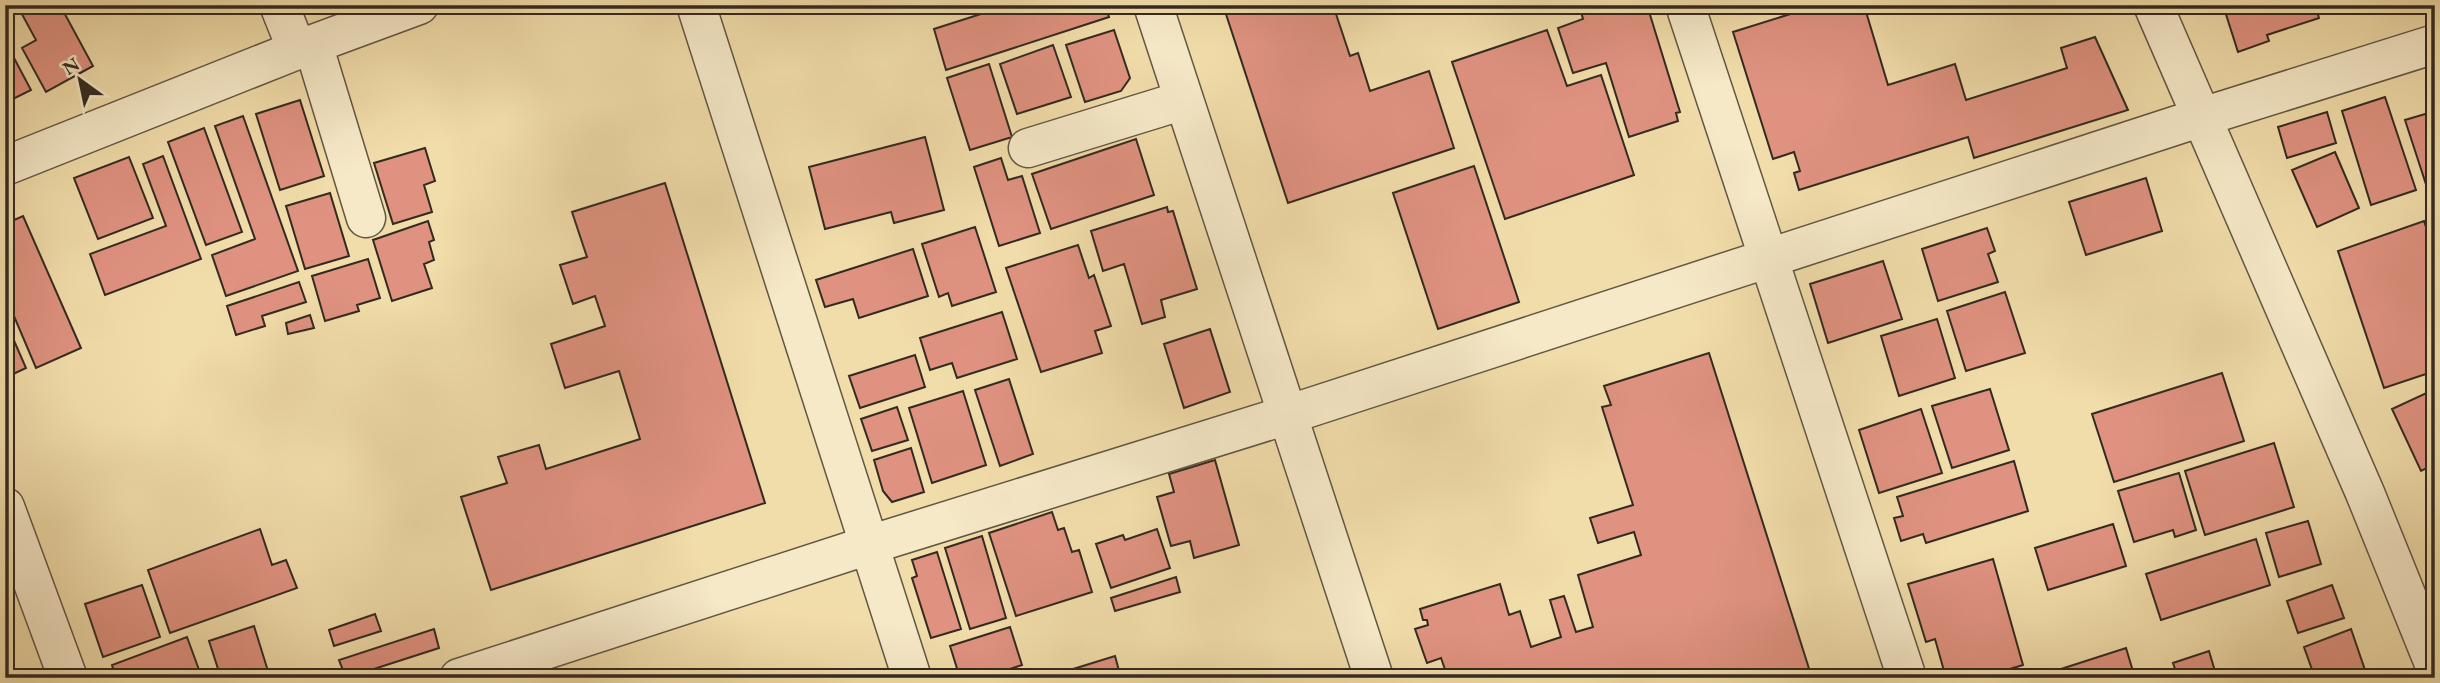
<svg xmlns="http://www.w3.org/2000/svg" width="2440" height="683" viewBox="0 0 2440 683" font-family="'EB Garamond',serif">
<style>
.building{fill:#df9280;stroke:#332a21;stroke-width:2}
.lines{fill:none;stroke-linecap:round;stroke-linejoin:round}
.minor-casing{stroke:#625743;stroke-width:41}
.minor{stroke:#f6e9c8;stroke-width:38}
</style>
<rect width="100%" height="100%" fill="#f1ddaa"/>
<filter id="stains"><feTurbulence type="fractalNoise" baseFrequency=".00286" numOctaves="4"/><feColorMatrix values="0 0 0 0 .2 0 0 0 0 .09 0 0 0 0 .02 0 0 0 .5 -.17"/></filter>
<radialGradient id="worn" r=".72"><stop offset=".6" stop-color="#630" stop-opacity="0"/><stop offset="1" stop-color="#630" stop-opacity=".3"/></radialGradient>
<!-- building -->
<path class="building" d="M 17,5 L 60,5 L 93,66 L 46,92 L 22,48 L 36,40 Z
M 1009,5 L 1105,5 L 1109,17 L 946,70 L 934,29 Z
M 1223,5 L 1333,5 L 1350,56 L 1358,53 L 1370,91 L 1429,71 L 1454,148 L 1288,203 Z
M 1579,5 L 1609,5 L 1611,11 L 1630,5 L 1647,5 L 1680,112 L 1676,113 L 1678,121 L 1629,137 L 1606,63 L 1573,73 L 1558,28 L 1583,19 Z
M 1819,5 L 1864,5 L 1888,85 L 1955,64 L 1966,100 L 2067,68 L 2061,48 L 2095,37 L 2128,110 L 1974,158 L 1968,137 L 1799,190 L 1794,173 L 1800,171 L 1794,152 L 1773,159 L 1733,32 Z
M 2223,5 L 2315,5 L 2319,18 L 2267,35 L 2269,41 L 2238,52 Z
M 1114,30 L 1130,78 L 1121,91 L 1085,102 L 1066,45 Z
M 1547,30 L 1567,86 L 1601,75 L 1634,175 L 1505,219 L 1452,62 Z
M 5,41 L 31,90 L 5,103 Z
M 1053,45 L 1071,97 L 1017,114 L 1000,64 Z
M 989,64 L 1012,137 L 970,150 L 947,78 Z
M 2385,97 L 2416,190 L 2371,205 L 2342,111 Z
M 300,100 L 324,176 L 280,190 L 256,114 Z
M 2435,111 L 2435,212 L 2405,120 Z
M 2327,112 L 2336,143 L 2287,158 L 2278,127 Z
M 243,116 L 298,271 L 226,296 L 212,255 L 255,239 L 215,126 Z
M 204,128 L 242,232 L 206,245 L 168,142 Z
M 925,137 L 944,210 L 894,223 L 891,212 L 825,229 L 809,167 Z
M 1136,139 L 1154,195 L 1051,229 L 1032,174 Z
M 425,148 L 435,181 L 424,185 L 432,212 L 393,224 L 374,163 Z
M 2335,152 L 2359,208 L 2317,227 L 2292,170 Z
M 163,156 L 201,259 L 105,295 L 90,254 L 166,226 L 143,164 Z
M 129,157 L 153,218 L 98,239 L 74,178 Z
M 1001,158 L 1008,180 L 1022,176 L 1040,233 L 999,246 L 974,167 Z
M 1474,166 L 1519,302 L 1438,329 L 1393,193 Z
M 2146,178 L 2162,231 L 2086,255 L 2069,202 Z
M 665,183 L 765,503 L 491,590 L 461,497 L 507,483 L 498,457 L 539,445 L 546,469 L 640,439 L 619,371 L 565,388 L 551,344 L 605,326 L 595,296 L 573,304 L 560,265 L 587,257 L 572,212 Z
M 330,193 L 349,256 L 305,269 L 286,206 Z
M 1167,207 L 1168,212 L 1173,211 L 1197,289 L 1161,300 L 1165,317 L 1142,324 L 1124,264 L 1103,271 L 1091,231 Z
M 23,216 L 81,348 L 36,368 L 5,295 L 5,224 Z
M 428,221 L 434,240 L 429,242 L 434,260 L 424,264 L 432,288 L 392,301 L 373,240 Z
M 2424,221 L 2435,254 L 2435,371 L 2384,388 L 2338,251 Z
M 975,227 L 996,292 L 952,306 L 948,293 L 939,297 L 922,244 Z
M 1987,228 L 1995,251 L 1988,254 L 1998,282 L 1938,301 L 1922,249 Z
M 1078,245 L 1089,278 L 1094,275 L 1111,326 L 1095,331 L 1102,353 L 1041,372 L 1006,268 Z
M 913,249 L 928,296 L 859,318 L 853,299 L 825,307 L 816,280 Z
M 368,259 L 380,298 L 357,305 L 359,311 L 325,321 L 312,276 Z
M 1883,261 L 1902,319 L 1828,343 L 1810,284 Z
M 299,282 L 306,302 L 262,316 L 265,326 L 236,335 L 227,306 Z
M 2005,292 L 2025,353 L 1966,371 L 1947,311 Z
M 1002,312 L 1017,359 L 957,378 L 952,363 L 930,370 L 920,338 Z
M 310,315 L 314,328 L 288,334 L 286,323 Z
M 1937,319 L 1955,378 L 1899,396 L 1881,336 Z
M 5,320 L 26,368 L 5,378 Z
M 1210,329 L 1230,392 L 1184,408 L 1164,344 Z
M 1709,353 L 1812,678 L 1448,678 L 1441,658 L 1427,663 L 1415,629 L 1428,625 L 1427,620 L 1423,620 L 1420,609 L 1500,584 L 1509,615 L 1520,611 L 1531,647 L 1561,637 L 1550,600 L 1564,596 L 1576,632 L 1593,627 L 1578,575 L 1641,555 L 1634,532 L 1598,543 L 1590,518 L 1633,505 L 1602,407 L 1611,405 L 1604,386 Z
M 915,355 L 925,387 L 860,408 L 849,376 Z
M 2222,373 L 2244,441 L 2114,482 L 2092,414 Z
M 1009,379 L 1033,454 L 1000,466 L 975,390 Z
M 1990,389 L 2009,450 L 1952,468 L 1932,406 Z
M 2433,390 L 2435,464 L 2421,471 L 2392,409 Z
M 963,391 L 986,465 L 932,483 L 909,408 Z
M 897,407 L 908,440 L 872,451 L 861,419 Z
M 1921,409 L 1942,473 L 1879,493 L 1859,430 Z
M 2274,443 L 2294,507 L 2205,535 L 2185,471 Z
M 911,448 L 924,492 L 892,502 L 883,491 L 874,460 Z
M 1215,460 L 1239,545 L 1194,558 L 1190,541 L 1171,546 L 1157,497 L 1174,492 L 1169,474 Z
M 2014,461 L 2028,511 L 1926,543 L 1923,534 L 1901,541 L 1894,518 L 1903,516 L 1897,497 Z
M 2179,473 L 2196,530 L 2175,537 L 2173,530 L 2134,542 L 2118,491 Z
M 1052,512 L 1058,530 L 1064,528 L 1072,552 L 1079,550 L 1092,592 L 1016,616 L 989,533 Z
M 2308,521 L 2321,564 L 2279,577 L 2266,533 Z
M 2113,524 L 2126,566 L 2048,590 L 2035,548 Z
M 260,529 L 272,565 L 286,560 L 297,588 L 170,633 L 148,570 Z
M 1157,529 L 1170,568 L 1111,588 L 1096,544 L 1123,535 L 1125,540 Z
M 982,536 L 1006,618 L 970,629 L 945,548 Z
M 2256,539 L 2270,585 L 2161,620 L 2146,574 Z
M 937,552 L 961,629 L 931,638 L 912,578 L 917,576 L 912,560 Z
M 1993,559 L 2023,665 L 1980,678 L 1946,678 L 1935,639 L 1926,642 L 1908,584 Z
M 1176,577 L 1180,592 L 1115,611 L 1111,598 Z
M 142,585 L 160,637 L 103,657 L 85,604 Z
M 2332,585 L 2344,618 L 2298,633 L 2287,601 Z
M 375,614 L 381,631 L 334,646 L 329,630 Z
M 254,626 L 268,671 L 247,678 L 221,678 L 209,641 Z
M 1010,627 L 1022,665 L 983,678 L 960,678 L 950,646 Z
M 434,629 L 439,648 L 346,678 L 339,660 Z
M 2351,629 L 2366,673 L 2353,678 L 2315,678 L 2304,647 Z
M 187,637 L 202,678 L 116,678 L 112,665 Z
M 2126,648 L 2135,678 L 2033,678 Z
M 2209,651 L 2217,678 L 2178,678 L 2173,663 Z
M 1115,656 L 1121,678 L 1044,678 Z"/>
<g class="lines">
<!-- minor casing -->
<g class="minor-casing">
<path id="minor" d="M 279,5 L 297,50
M 696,5 L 912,678
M 1153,5 L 1374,678
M 1685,5 L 1907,678
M 2153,5 L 2365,493 L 2435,666
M 313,44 L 366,218
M 1028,148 L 1184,100
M 5,166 L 297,50 L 419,5
M 5,507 L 68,678
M 459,678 L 869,545 L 1287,415 L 2202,117 L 2435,44"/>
</g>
<!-- minor -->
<use href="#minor" class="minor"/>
</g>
<!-- margin -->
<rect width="2440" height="683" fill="none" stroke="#f1ddaa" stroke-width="28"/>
<rect x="7" y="7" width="2426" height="669" fill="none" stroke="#332a21" stroke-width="3.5"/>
<rect x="14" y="14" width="2412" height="655" fill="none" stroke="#332a21" stroke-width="2"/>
<!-- north arrow -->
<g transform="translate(80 80) rotate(327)" stroke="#f6e9c8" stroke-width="5" paint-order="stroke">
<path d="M0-5L12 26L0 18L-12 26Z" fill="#332a21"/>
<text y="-10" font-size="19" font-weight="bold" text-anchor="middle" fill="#332a21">N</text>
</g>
<rect width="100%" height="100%" filter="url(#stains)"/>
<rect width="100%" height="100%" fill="url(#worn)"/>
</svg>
